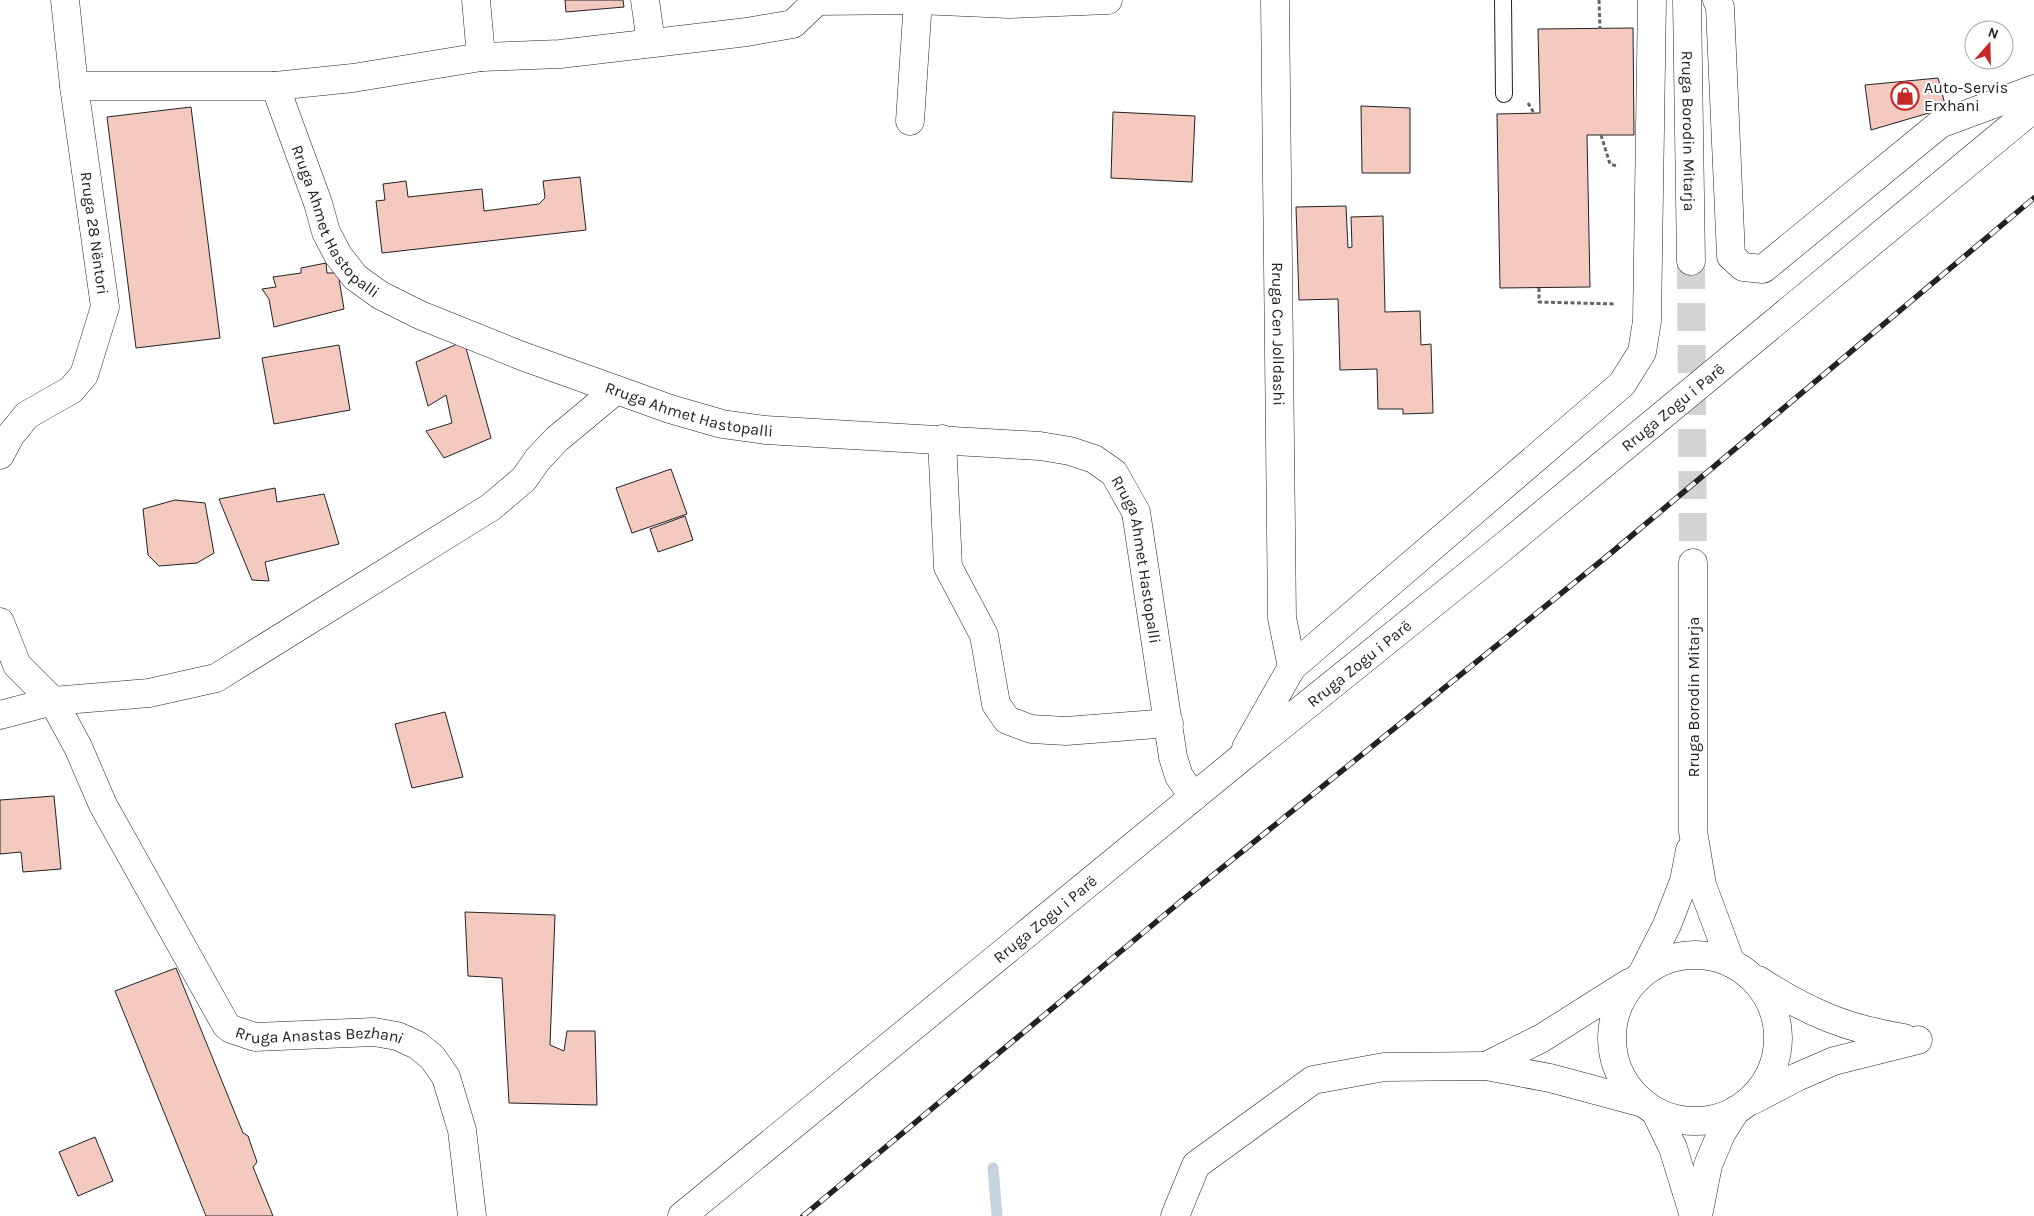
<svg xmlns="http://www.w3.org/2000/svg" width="2034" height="1216" viewBox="0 0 2034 1216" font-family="Karla,sans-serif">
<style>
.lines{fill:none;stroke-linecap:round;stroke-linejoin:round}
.stream{stroke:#c7d3dd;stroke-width:11}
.building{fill:#f3c9c0;stroke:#222}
.street-tunnel{stroke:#d3d3d3;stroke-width:28;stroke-dasharray:28 14;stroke-linecap:butt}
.lane-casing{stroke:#222;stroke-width:18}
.street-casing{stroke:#222;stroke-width:29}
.primary-casing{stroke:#222;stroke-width:29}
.path{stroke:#646464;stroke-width:3;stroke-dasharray:4 2.5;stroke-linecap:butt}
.lane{stroke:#fff;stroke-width:16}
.street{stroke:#fff;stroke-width:28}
.primary{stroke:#fff;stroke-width:28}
.rail-casing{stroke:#222;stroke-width:5.5}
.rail{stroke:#fff;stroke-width:4;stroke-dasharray:11;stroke-linecap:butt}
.labels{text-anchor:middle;stroke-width:4;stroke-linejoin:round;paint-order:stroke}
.poi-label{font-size:16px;fill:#222;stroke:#fff;text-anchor:start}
.street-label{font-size:16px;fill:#222;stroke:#fff}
</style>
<rect width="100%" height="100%" fill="#fff"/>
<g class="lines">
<!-- stream -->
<path class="stream" d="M 993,1168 L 997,1216"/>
</g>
<!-- building -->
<path class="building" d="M 565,0 L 623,0 L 624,7 L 566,12 Z
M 1633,28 L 1634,135 L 1587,135 L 1590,287 L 1500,288 L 1497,114 L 1540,113 L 1538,29 Z
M 1938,78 L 1946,108 L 1871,130 L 1865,85 Z
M 1361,106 L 1410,108 L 1410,173 L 1362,173 Z
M 191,107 L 220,338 L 136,348 L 107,117 Z
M 1113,112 L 1195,116 L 1192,182 L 1111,178 Z
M 580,177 L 586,230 L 382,253 L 376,201 L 385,200 L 383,184 L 406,181 L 408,197 L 482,189 L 484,211 L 539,204 L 545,198 L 543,181 Z
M 1346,206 L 1348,248 L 1352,247 L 1351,217 L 1383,216 L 1385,312 L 1420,311 L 1421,345 L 1431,344 L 1433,413 L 1403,414 L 1403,409 L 1378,409 L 1377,369 L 1340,370 L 1338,299 L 1299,300 L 1296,207 Z
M 326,263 L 327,273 L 338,273 L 344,309 L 274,327 L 269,299 L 262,289 L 276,287 L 273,277 L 301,273 L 301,268 Z
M 464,341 L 491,438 L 444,458 L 426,431 L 452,423 L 446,395 L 428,406 L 416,362 Z
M 339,345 L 350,410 L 274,424 L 262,358 Z
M 671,469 L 687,514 L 632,533 L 616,488 Z
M 275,488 L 277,502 L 324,494 L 339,544 L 265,562 L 269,581 L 252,580 L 219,499 Z
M 175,500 L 205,503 L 214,553 L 197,563 L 159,566 L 148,555 L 143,509 Z
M 685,516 L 693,540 L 658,552 L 650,529 Z
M 445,712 L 463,777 L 412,788 L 395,724 Z
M 54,796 L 61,869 L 23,872 L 21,852 L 0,854 L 0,800 Z
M 465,912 L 555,915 L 550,1045 L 564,1051 L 567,1031 L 595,1031 L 597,1105 L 509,1103 L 502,978 L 468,976 Z
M 176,968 L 243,1133 L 248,1136 L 257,1162 L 253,1167 L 273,1216 L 206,1216 L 115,991 Z
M 95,1137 L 113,1181 L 78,1196 L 59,1152 Z"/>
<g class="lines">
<!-- street-tunnel -->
<path class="street-tunnel" d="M 1691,261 L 1693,563"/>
<!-- lane casing -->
<g class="lane-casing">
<path id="lane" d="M 1503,0 L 1504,94"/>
</g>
<!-- street casing -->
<g class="street-casing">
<g id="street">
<path d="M 476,0 L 481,57"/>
<path d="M 645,0 L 651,43"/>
<path id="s1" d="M 1275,0 L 1282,618 L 1292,667"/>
<path id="s2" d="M 1687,0 L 1691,261"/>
<path id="s3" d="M 74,86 L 275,86 L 318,203 L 326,232 L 338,255 L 355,277 L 380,295 L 420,315 L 522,356 L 670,409 L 722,424 L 765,430 L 1040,446 L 1070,451 L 1094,459 L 1114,473 L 1136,512 L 1173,757 L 1179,776 L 1193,797"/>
<path d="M 275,86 L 353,78 L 481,57 L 560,54 L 747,32 L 793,24 L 817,1 L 918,0 L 1009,4 L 1108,0"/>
<path d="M 910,121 L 918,0"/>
<path d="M 942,439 L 948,567 L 984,635 L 996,704 L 1007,720 L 1031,729 L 1066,731 L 1169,723"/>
<path d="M 0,455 L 10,436 L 27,415 L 71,390 L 84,375 L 105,307 L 74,86 L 65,0"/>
<path d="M 1693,563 L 1693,831 L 1702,885 L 1731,963"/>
<path id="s4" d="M 0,622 L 17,665 L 53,701 L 78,747 L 103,805 L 226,1025 L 231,1029 L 255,1037 L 374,1032 L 397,1036 L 417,1045 L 432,1057 L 446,1077 L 462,1130 L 472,1216"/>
<path d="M 0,715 L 53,701 L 149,693 L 216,678 L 491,507 L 524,479 L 538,459 L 557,439 L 616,390"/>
<circle cx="1695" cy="1038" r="83"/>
<path d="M 1643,972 L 1667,925 L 1684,881 L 1690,850"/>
<path d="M 1758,980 C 1807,1012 1847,1029 1904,1038"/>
<path d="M 1486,1066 L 1542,1038 L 1629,983"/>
<path d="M 1753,1100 L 1797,1077 L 1834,1061 L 1918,1040"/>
<path d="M 1655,1111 L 1673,1148 L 1694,1216"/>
<path d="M 1175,1216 L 1196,1165 L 1313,1080 L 1384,1067 L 1486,1066 L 1550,1078 L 1643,1103"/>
<path d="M 1698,1216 L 1708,1165 L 1721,1134 L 1736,1110"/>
</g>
</g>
<!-- primary casing -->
<g class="primary-casing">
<g id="primary">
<path d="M 1717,0 L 1720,7 L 1731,256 L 1743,267 L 1763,269 L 1940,124 L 2034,89"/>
<path d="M 1246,748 L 1292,667 L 1622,384 L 1642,352 L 1647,321 L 1652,0"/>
<path id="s5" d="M 682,1216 L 1241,758 L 1502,548 L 2034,108"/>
</g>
</g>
<!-- path -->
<path class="path" d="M 1599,0 L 1600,29
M 1528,103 L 1534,113
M 1601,135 L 1610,164 L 1617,166
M 1539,288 L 1539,302 L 1615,304"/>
<!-- lane -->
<use href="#lane" class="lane"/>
<!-- street -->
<use href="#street" class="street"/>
<!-- primary -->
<use href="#primary" class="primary"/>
<!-- rail casing -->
<g class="rail-casing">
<path id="rail" d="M 803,1216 L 1186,897 L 1611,553 L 2034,198"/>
</g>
<!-- rail -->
<use href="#rail" class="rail"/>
</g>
<!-- icons -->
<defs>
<g id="shop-ring" transform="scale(1.4375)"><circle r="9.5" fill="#fff" stroke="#c62828" stroke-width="1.5"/><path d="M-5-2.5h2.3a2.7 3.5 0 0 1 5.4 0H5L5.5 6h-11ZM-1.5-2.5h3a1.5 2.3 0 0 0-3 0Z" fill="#c62828"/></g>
</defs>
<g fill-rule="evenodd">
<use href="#shop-ring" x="1905" y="96"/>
</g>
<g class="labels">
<!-- poi labels -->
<g class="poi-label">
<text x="1924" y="93">Auto-Servis<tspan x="1924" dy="18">Erxhani</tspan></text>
</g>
<!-- street labels -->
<g class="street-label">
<text dy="6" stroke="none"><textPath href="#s2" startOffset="131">Rruga Borodin Mitarja</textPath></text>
<text dy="6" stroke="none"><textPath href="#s3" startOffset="351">Rruga Ahmet Hastopalli</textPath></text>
<text transform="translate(95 233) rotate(82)" y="6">Rruga 28 Nëntori</text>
<text dy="6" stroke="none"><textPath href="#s1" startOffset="334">Rruga Cen Jolldashi</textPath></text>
<text dy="6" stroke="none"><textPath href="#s3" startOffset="771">Rruga Ahmet Hastopalli</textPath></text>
<text dy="6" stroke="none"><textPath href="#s5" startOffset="1279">Rruga Zogu i Parë</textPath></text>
<text dy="6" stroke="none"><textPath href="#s3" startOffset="1296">Rruga Ahmet Hastopalli</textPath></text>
<text dy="6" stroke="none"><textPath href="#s5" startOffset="874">Rruga Zogu i Parë</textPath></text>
<text transform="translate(1693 697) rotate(-90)" y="6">Rruga Borodin Mitarja</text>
<text dy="6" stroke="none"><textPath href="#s5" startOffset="469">Rruga Zogu i Parë</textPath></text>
<text dy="6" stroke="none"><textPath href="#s4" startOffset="561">Rruga Anastas Bezhani</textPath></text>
</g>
</g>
<!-- north arrow -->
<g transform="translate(1989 45) rotate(20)"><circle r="24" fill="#ffffff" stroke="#a7a7a7"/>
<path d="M0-4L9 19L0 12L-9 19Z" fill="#c62828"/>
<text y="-8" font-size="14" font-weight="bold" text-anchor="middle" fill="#222222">N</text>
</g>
</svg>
